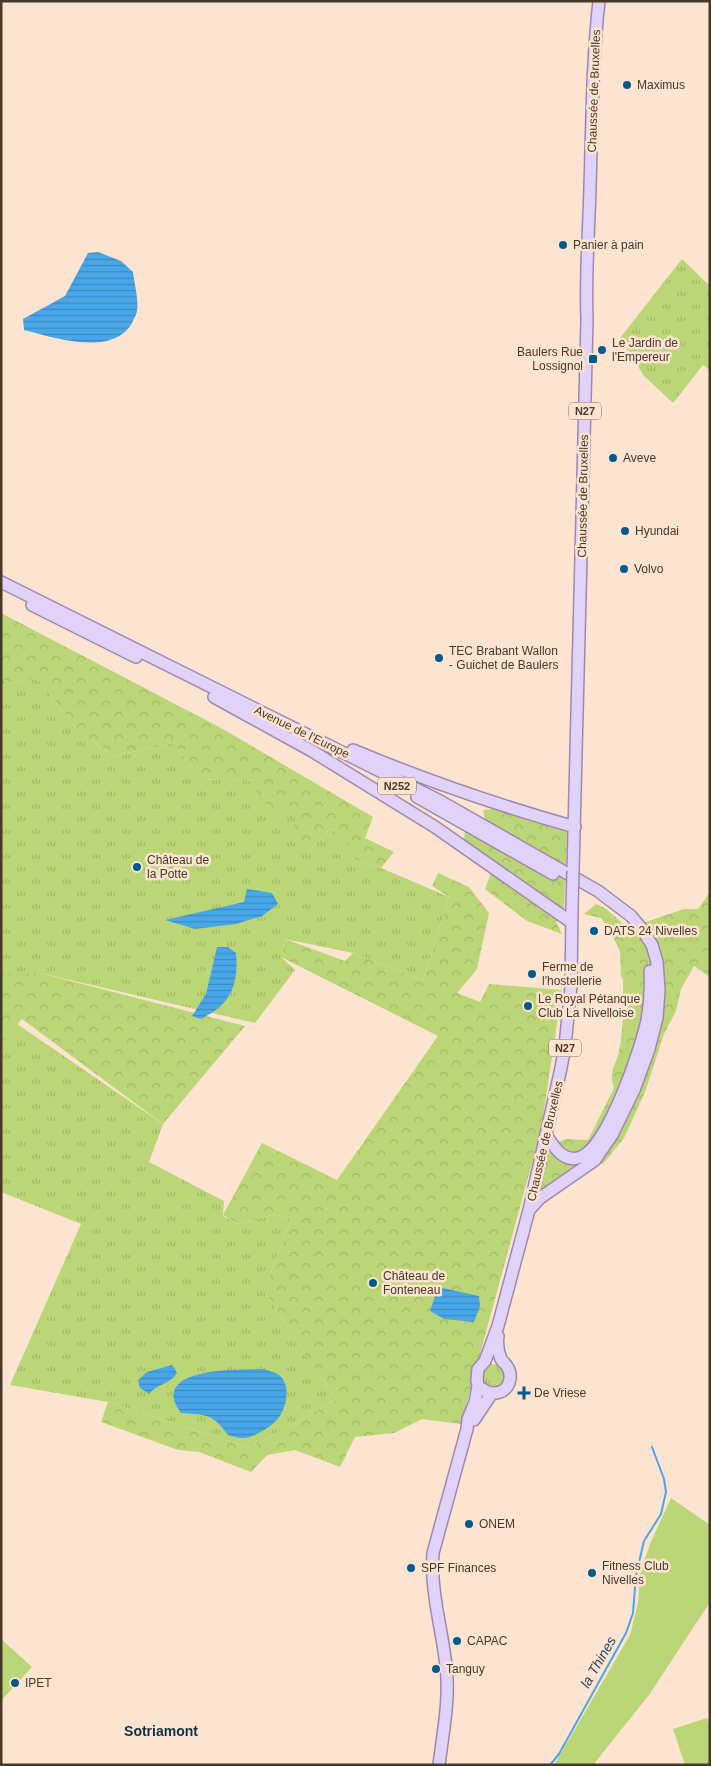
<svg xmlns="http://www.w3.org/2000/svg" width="711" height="1766" viewBox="0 0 711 1766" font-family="Helvetica,sans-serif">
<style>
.grass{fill:url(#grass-tufts)}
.forest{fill:url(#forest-crowns)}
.garden{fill:#bbd676}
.water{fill:url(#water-rules)}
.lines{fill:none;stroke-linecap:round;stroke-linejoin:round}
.stream{stroke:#48a7e8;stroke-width:2}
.major-casing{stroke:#9e89ad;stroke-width:14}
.major{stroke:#e0d2f8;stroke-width:11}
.major-bridge-casing{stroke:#9e89ad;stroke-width:14;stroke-linecap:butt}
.major-bridge{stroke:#e0d2f8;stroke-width:11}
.poi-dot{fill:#005b8c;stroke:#fde4d0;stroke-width:2}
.labels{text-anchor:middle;stroke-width:5;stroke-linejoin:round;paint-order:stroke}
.shield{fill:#fde4d0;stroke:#7e6c5c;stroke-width:1}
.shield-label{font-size:11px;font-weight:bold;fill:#48382a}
.poi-label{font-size:12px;fill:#48382a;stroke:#fde4d0;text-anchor:start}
.street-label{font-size:12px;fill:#48382a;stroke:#fde4d0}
.water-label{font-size:14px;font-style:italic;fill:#1e4560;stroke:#fde4d0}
.neighbourhood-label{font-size:14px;font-weight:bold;fill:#0b3048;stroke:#fde4d0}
</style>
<defs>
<pattern id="grass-tufts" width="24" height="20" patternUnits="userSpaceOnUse" patternTransform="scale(1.25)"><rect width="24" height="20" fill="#bbd676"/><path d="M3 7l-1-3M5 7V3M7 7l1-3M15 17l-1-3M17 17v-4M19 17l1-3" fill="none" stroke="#a2b866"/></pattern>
<pattern id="forest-crowns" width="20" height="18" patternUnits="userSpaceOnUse" patternTransform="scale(1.25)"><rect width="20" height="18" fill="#bbd676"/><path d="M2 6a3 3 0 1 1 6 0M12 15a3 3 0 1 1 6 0" fill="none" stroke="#a2b866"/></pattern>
<pattern id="water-rules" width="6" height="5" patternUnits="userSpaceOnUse" patternTransform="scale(1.25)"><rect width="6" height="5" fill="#48a7e8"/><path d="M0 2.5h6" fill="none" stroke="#3e89bc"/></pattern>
</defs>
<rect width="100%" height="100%" fill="#fde4d0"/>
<!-- grass -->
<path class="grass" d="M 682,259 L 710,286 L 710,370 L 703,365 L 673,403 L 644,376 L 620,338 Z
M 1,677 L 8,684 L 37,678 L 78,731 L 114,756 L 173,743 L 200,779 L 257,781 L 296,812 L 309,851 L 330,829 L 348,840 L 348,857 L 381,868 L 449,897 L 423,980 L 353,953 L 285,939 L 281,957 L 295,970 L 255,1023 L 40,973 L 1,973 Z
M 17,1024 L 163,1124 L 149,1162 L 224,1201 L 223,1216 L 238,1224 L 275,1214 L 291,1220 L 264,1291 L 336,1400 L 250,1448 L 108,1402 L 10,1385 L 81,1224 L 1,1192 L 1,1044 Z
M481 1376a12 12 0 1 1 24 0a12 12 0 1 1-24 0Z"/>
<!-- forest -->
<path class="forest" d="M 1,613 L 221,728 L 373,817 L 365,838 L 394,852 L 381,868 L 348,857 L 348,840 L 330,829 L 309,851 L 292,842 L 296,812 L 280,812 L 257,798 L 256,781 L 200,779 L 173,743 L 114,756 L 78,731 L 37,678 L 8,684 L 1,677 Z
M 494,809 L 530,817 L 567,831 L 564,912 L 556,922 L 562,934 L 527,921 L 485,889 L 494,865 L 464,840 L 465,832 L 485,818 L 483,810 Z
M 438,873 L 469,887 L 489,913 L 477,969 L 457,993 L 480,1002 L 489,984 L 562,990 L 541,1130 L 461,1424 L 422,1419 L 394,1433 L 355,1437 L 340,1467 L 295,1450 L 267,1455 L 251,1472 L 199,1452 L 178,1450 L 101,1422 L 108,1402 L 250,1448 L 336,1400 L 264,1291 L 291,1220 L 275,1214 L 238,1224 L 223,1215 L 262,1143 L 337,1180 L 438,1036 L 281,957 L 285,939 L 345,961 L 353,953 L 423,980 L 449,897 L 432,886 Z
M 710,892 L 710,977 L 694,966 L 681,989 L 676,1011 L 664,1034 L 645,1092 L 624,1138 L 603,1164 L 567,1152 L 557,1143 L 566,1139 L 588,1140 L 614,1088 C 608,1071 616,1066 619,1051 C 624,1028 623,1003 623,979 L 621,976 L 620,952 L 612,934 L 601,918 L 584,914 L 596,904 L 605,908 L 628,928 L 684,909 L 698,909 Z
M 1,973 L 40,973 L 245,1026 L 163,1124 L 22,1019 L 1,1044 Z
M 549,1147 L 586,1162 L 539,1194 Z"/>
<!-- garden -->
<path class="garden" d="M 671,1498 L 710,1525 L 710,1602 L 649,1695 L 593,1765 L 554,1765 L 630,1635 L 638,1603 L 640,1574 L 650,1544 Z
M 1,1639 L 32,1667 L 1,1701 Z
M 707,1718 L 710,1726 L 710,1764 L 685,1765 L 673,1729 Z"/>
<!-- water -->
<path class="water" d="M 98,252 L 121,261 L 133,272 C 134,281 139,302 137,310 C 137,314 134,318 133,321 C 115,358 55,338 24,330 L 23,319 L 65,296 L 88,253 Z
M 247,889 L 272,893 L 278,904 L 262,916 L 236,924 L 195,929 L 165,920 L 244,902 Z
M 217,947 L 228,947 L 236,953 C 239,985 230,1006 200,1019 L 192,1016 L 206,994 Z
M 438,1287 L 479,1296 L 480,1306 L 474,1322 L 444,1319 L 430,1311 Z
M 172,1365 L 177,1373 C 168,1386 159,1382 149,1394 L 140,1388 L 138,1380 L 147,1372 Z
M 264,1369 C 268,1371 275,1372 279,1375 C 291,1384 287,1406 279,1417 C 272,1427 255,1437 243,1438 C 238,1438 232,1436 228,1435 C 212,1413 206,1415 181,1413 C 179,1410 175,1404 174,1400 C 167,1366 245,1370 264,1369 Z"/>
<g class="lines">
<!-- stream -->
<path class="stream" d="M 550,1765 L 559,1754 L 626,1633 L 633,1613 L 636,1575 L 644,1541 L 661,1514 L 666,1492 L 664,1479 L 652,1447"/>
<!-- major casing -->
<g class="major-casing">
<path id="major" d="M 1,582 L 440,801 L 598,891 L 631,916 L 642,929 L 652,945 L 657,962 L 659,990 L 657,1018 L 649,1049 L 634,1090 L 612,1135 L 595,1160 L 540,1198 L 529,1210
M 32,605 L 136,657
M 214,697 L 312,751 L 435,827 L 571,922
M 353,750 C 425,780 500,806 575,827
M 417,797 L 553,874
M 573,871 L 587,320 C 585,276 589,231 590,187 C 592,125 592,63 599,1
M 546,1135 C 554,1147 564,1164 581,1157 C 608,1146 641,1049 647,1020 C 650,1004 651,988 650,971
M 478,1386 C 485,1391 491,1395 500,1392 C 511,1388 513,1373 506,1365 C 502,1359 505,1366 501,1359 C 498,1352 497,1343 498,1336
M 474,1420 L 492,1393
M 439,1765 C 443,1732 450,1699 446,1666 C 442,1628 430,1591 433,1553 L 467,1429 L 468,1419 L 475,1402 L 478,1386 L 477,1380 L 478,1369 L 485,1361 L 498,1326 L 529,1210 L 561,1068 L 565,1046 L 571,986 L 572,908"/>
</g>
<!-- major -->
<use href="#major" class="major"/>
<!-- major-bridge casing -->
<g class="major-bridge-casing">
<path id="major-bridge" d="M 572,908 L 573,871"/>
</g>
<!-- major-bridge -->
<use href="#major-bridge" class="major-bridge"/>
</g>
<!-- markers -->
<g class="poi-dot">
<circle cx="627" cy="85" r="5"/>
<circle cx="563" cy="245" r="5"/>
<circle cx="602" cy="350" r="5"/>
<rect x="588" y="354" width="10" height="10" rx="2.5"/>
<circle cx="613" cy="458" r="5"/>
<circle cx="625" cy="531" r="5"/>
<circle cx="624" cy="569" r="5"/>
<circle cx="439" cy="658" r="5"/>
<circle cx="137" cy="867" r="5"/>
<circle cx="594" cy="931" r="5"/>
<circle cx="532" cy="974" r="5"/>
<circle cx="528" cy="1006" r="5"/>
<circle cx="373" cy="1283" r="5"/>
<path d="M521.5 1385.5h5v5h5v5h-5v5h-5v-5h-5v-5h5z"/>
<circle cx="469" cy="1524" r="5"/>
<circle cx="411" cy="1568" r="5"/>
<circle cx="592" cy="1573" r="5"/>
<circle cx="457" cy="1641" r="5"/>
<circle cx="436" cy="1669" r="5"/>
<circle cx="15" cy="1683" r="5"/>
</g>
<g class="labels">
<!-- shield labels -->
<g class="shield">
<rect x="569" y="402.5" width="32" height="17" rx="4"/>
<rect x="378" y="777.5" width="38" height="17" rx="4"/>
<rect x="549" y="1039.5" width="32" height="17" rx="4"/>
</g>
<g class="shield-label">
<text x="585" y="415">N27</text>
<text x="397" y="790">N252</text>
<text x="565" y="1052">N27</text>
</g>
<!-- poi labels -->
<g class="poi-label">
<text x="637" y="89">Maximus</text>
<text x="573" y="249">Panier à pain</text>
<text x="612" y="347">Le Jardin de<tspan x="612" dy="14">l'Empereur</tspan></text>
<text x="583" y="356" text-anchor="end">Baulers Rue<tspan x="583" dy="14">Lossignol</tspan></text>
<text x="623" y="462">Aveve</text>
<text x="635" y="535">Hyundai</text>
<text x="634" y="573">Volvo</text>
<text x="449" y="655">TEC Brabant Wallon<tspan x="449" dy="14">- Guichet de Baulers</tspan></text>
<text x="147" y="864">Château de<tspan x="147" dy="14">la Potte</tspan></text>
<text x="604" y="935">DATS 24 Nivelles</text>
<text x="542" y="971">Ferme de<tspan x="542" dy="14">l'hostellerie</tspan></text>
<text x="538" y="1003">Le Royal Pétanque<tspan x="538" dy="14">Club La Nivelloise</tspan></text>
<text x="383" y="1280">Château de<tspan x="383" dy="14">Fonteneau</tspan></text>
<text x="534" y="1397">De Vriese</text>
<text x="479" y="1528">ONEM</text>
<text x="602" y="1570">Fitness Club<tspan x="602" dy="14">Nivelles</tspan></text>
<text x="421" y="1572">SPF Finances</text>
<text x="467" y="1645">CAPAC</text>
<text x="446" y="1673">Tanguy</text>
<text x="25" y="1687">IPET</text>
</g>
<!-- street labels -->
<g class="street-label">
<text transform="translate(594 91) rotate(-88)" y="4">Chaussée de Bruxelles</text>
<text transform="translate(583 496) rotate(-89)" y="4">Chaussée de Bruxelles</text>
<text transform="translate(302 732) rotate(26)" y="4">Avenue de l'Europe</text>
<text transform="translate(545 1141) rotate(-77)" y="4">Chaussée de Bruxelles</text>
</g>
<!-- water labels -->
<g class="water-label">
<text transform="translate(598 1662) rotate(-60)" y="5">la Thines</text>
</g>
<!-- neighbourhood labels -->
<g class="neighbourhood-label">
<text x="161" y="1736">Sotriamont</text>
</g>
</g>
<!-- border -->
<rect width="711" height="1766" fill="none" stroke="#48382a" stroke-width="5"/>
</svg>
